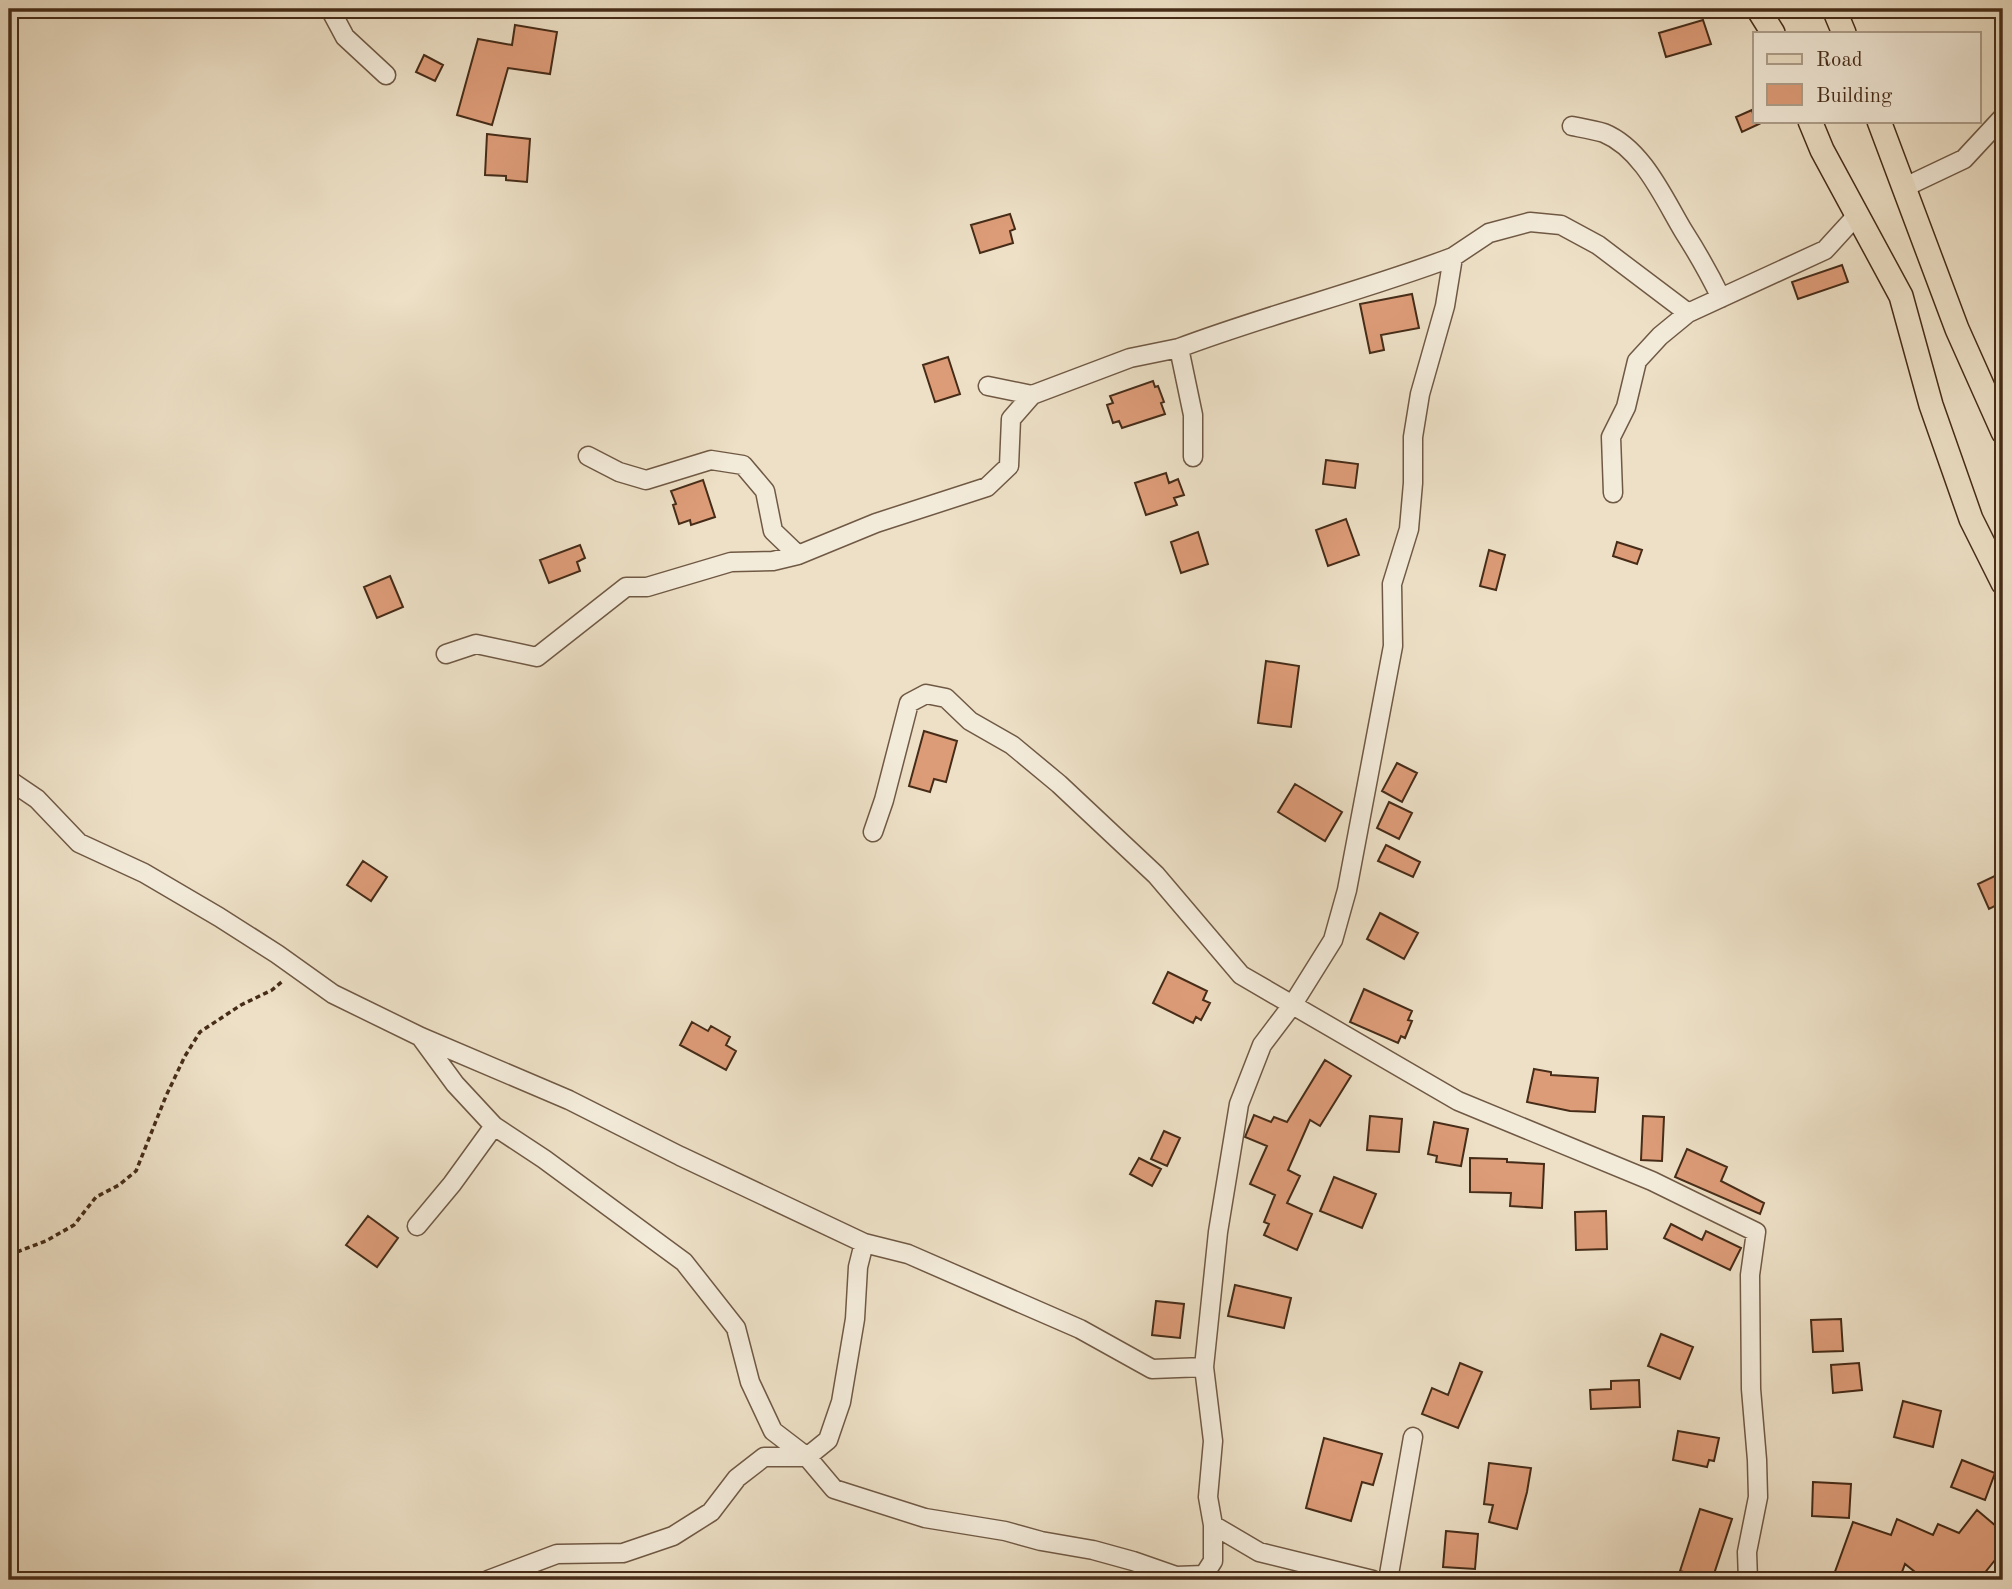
<svg xmlns="http://www.w3.org/2000/svg" width="2012" height="1589" viewBox="0 0 2012 1589" font-family="'Old Standard TT',serif">
<style>
.building{fill:#dd9c78;stroke:#462c18;stroke-width:2}
.lines{fill:none;stroke-linecap:round;stroke-linejoin:round}
.minor-casing{stroke:#705944;stroke-width:21}
.major-casing{stroke:#462c18;stroke-width:26}
.path{stroke:#462c18;stroke-width:3.5;stroke-dasharray:5 3.5;stroke-linecap:butt}
.minor{stroke:#f3ebda;stroke-width:18}
.major{stroke:#ede0c6;stroke-width:23}
</style>
<rect width="100%" height="100%" fill="#ede0c6"/>
<filter id="stains"><feTurbulence type="fractalNoise" baseFrequency=".00286" numOctaves="4"/><feColorMatrix values="0 0 0 0 .2 0 0 0 0 .09 0 0 0 0 .02 0 0 0 .5 -.17"/></filter>
<radialGradient id="worn" r=".72"><stop offset=".6" stop-color="#630" stop-opacity="0"/><stop offset="1" stop-color="#630" stop-opacity=".3"/></radialGradient>
<!-- building -->
<path class="building" d="M 1703,20 L 1711,44 L 1666,57 L 1659,33 Z
M 515,25 L 557,32 L 550,74 L 508,68 L 492,125 L 457,115 L 478,39 L 512,45 Z
M 424,55 L 443,65 L 435,81 L 416,72 Z
M 1752,110 L 1755,121 L 1759,124 L 1742,132 L 1736,117 Z
M 487,134 L 530,139 L 527,182 L 506,180 L 506,176 L 485,175 Z
M 1010,214 L 1015,229 L 1010,231 L 1013,243 L 980,253 L 971,225 Z
M 1842,265 L 1848,282 L 1798,299 L 1792,282 Z
M 1412,294 L 1419,328 L 1381,335 L 1384,350 L 1370,353 L 1360,304 Z
M 948,357 L 960,394 L 935,402 L 923,365 Z
M 1153,381 L 1155,387 L 1158,386 L 1164,402 L 1161,403 L 1165,414 L 1122,428 L 1119,421 L 1113,423 L 1107,405 L 1113,403 L 1110,396 Z
M 1326,460 L 1358,464 L 1355,488 L 1323,484 Z
M 1166,473 L 1169,483 L 1178,479 L 1184,495 L 1174,498 L 1177,505 L 1146,515 L 1135,483 Z
M 703,480 L 715,517 L 691,525 L 690,520 L 679,524 L 673,505 L 676,504 L 671,491 Z
M 1346,519 L 1359,555 L 1328,566 L 1316,530 Z
M 1198,532 L 1208,564 L 1181,573 L 1171,542 Z
M 1617,542 L 1642,550 L 1637,564 L 1613,556 Z
M 580,545 L 585,558 L 577,562 L 580,571 L 549,583 L 540,560 Z
M 1489,550 L 1505,555 L 1496,590 L 1480,586 Z
M 390,576 L 403,607 L 377,618 L 364,587 Z
M 1266,661 L 1299,666 L 1291,727 L 1258,723 Z
M 924,731 L 957,741 L 946,782 L 934,779 L 930,792 L 909,786 Z
M 1397,763 L 1417,773 L 1402,802 L 1382,791 Z
M 1295,784 L 1342,812 L 1325,841 L 1278,812 Z
M 1389,802 L 1412,813 L 1399,839 L 1377,828 Z
M 1386,845 L 1420,862 L 1413,877 L 1378,861 Z
M 363,861 L 387,877 L 371,901 L 347,885 Z
M 2003,872 L 2003,902 L 1989,909 L 1978,884 Z
M 1380,913 L 1418,933 L 1404,959 L 1367,939 Z
M 1168,972 L 1207,991 L 1203,1000 L 1210,1003 L 1201,1020 L 1196,1017 L 1193,1023 L 1153,1003 Z
M 1364,989 L 1412,1011 L 1408,1020 L 1412,1021 L 1405,1038 L 1401,1036 L 1398,1043 L 1350,1022 Z
M 692,1022 L 708,1031 L 711,1026 L 730,1037 L 726,1045 L 736,1051 L 726,1070 L 680,1045 Z
M 1325,1060 L 1351,1076 L 1320,1126 L 1310,1120 L 1288,1170 L 1300,1176 L 1287,1203 L 1312,1214 L 1297,1250 L 1264,1235 L 1269,1224 L 1264,1222 L 1275,1195 L 1250,1184 L 1267,1146 L 1245,1137 L 1254,1115 L 1271,1122 L 1274,1117 L 1287,1122 Z
M 1534,1069 L 1551,1072 L 1551,1075 L 1598,1078 L 1595,1112 L 1570,1111 L 1527,1102 Z
M 1370,1116 L 1402,1119 L 1399,1152 L 1367,1150 Z
M 1643,1116 L 1664,1117 L 1662,1161 L 1641,1160 Z
M 1434,1122 L 1468,1129 L 1461,1166 L 1436,1162 L 1437,1156 L 1428,1154 Z
M 1164,1131 L 1180,1138 L 1167,1166 L 1151,1159 Z
M 1687,1149 L 1727,1167 L 1721,1181 L 1764,1203 L 1760,1214 L 1675,1177 Z
M 1139,1158 L 1161,1169 L 1152,1186 L 1130,1174 Z
M 1470,1158 L 1507,1159 L 1507,1162 L 1544,1164 L 1542,1208 L 1510,1206 L 1511,1193 L 1470,1192 Z
M 1334,1177 L 1376,1194 L 1362,1228 L 1320,1211 Z
M 1606,1211 L 1607,1249 L 1576,1250 L 1575,1212 Z
M 368,1216 L 398,1238 L 377,1267 L 346,1245 Z
M 1671,1224 L 1702,1240 L 1706,1231 L 1741,1248 L 1730,1270 L 1664,1238 Z
M 1235,1285 L 1291,1298 L 1284,1328 L 1228,1316 Z
M 1156,1301 L 1184,1304 L 1180,1338 L 1152,1335 Z
M 1841,1319 L 1843,1351 L 1813,1352 L 1811,1320 Z
M 1661,1334 L 1693,1347 L 1680,1379 L 1648,1366 Z
M 1460,1363 L 1482,1372 L 1458,1428 L 1422,1414 L 1432,1388 L 1448,1395 Z
M 1859,1363 L 1862,1390 L 1833,1393 L 1831,1365 Z
M 1639,1380 L 1640,1407 L 1591,1409 L 1590,1390 L 1611,1389 L 1611,1381 Z
M 1903,1401 L 1941,1411 L 1933,1447 L 1894,1437 Z
M 1678,1431 L 1719,1438 L 1714,1461 L 1709,1460 L 1707,1467 L 1673,1460 Z
M 1324,1438 L 1382,1454 L 1373,1485 L 1362,1482 L 1351,1521 L 1306,1508 Z
M 1962,1460 L 1995,1473 L 1985,1500 L 1951,1487 Z
M 1489,1463 L 1531,1468 L 1527,1492 L 1517,1529 L 1489,1522 L 1493,1505 L 1484,1504 Z
M 1813,1482 L 1851,1484 L 1849,1518 L 1812,1516 Z
M 1700,1509 L 1732,1519 L 1712,1580 L 1680,1571 Z
M 1977,1510 L 2003,1532 L 2003,1550 L 1979,1580 L 1925,1580 L 1905,1564 L 1899,1580 L 1832,1580 L 1853,1522 L 1891,1535 L 1897,1519 L 1933,1535 L 1938,1524 L 1959,1533 Z
M 1446,1531 L 1478,1534 L 1475,1569 L 1443,1567 Z"/>
<g class="lines">
<!-- minor casing -->
<g class="minor-casing">
<path id="minor" d="M 330,9 L 345,37 L 386,75
M 1572,126 C 1582,128 1594,130 1604,133 C 1643,149 1664,199 1684,232 C 1698,254 1710,275 1721,298
M 1905,187 L 1964,159 L 2003,117
M 988,386 L 1032,395
M 588,456 L 619,472 L 646,480 L 711,460 L 743,465 L 765,491 L 773,531 L 798,555
M 1193,457 L 1193,415 L 1179,348 C 1269,314 1363,291 1453,257
M 1613,493 L 1611,437 L 1626,407 L 1637,361 L 1660,336 L 1688,313 L 1825,250 L 1857,215
M 446,654 L 476,644 L 537,657 L 626,587 L 647,587 L 731,562 L 773,561 L 798,555 L 876,523 L 987,487 L 1009,466 L 1011,419 L 1032,395 L 1130,358 L 1179,348
M 9,780 L 37,799 L 79,843 L 144,873 L 219,917 L 277,954 L 333,994 L 421,1037 L 569,1100 L 680,1156 L 864,1243 L 908,1254 L 1080,1329 L 1152,1369 L 1204,1367
M 873,832 L 884,800 L 909,703 L 926,694 L 946,698 L 970,721 L 1012,745 L 1059,784 L 1156,875 L 1241,975 L 1458,1101 L 1652,1181 L 1756,1232 L 1750,1275 L 1751,1389 L 1757,1460 L 1758,1497 L 1747,1552 L 1748,1580
M 422,1039 L 455,1084 L 494,1126 L 544,1159 L 684,1262 L 736,1328 L 750,1382 L 773,1431 L 807,1457 L 834,1489 L 925,1518 L 1005,1531 L 1041,1541 L 1093,1550 L 1133,1561 L 1176,1576 L 1204,1575 L 1213,1561 L 1213,1525
M 417,1226 L 452,1184 L 494,1126
M 488,1580 L 557,1554 L 623,1553 L 673,1536 L 711,1512 L 737,1478 L 764,1457 L 807,1457 L 828,1440 L 841,1402 L 855,1319 L 858,1267 L 864,1243
M 1373,1580 L 1259,1552 L 1213,1525 L 1208,1497 L 1213,1441 L 1204,1367 L 1218,1232 L 1239,1104 L 1262,1045 L 1293,1004 L 1333,940 L 1347,890 L 1393,646 L 1392,584 L 1409,529 L 1413,483 L 1413,437 L 1420,394 L 1445,306 L 1453,257 L 1489,233 L 1530,222 L 1561,225 L 1598,245 L 1688,313
M 1388,1580 L 1413,1437"/>
</g>
<!-- major casing -->
<g class="major-casing">
<path id="major" d="M 1758,9 L 1773,33
M 1834,9 L 1844,33
M 1810,121 L 1822,150 L 1901,296 L 1931,405 L 1971,519 L 2003,583
M 1879,121 L 1957,329 L 2003,432"/>
</g>
<!-- path -->
<path class="path" d="M 9,1255 L 46,1241 L 74,1225 L 96,1197 L 119,1185 L 136,1171 L 166,1096 L 185,1056 L 200,1032 L 241,1005 L 272,990 L 284,980"/>
<!-- minor -->
<use href="#minor" class="minor"/>
<!-- major -->
<use href="#major" class="major"/>
</g>
<!-- margin -->
<rect width="2012" height="1589" fill="none" stroke="#ede0c6" stroke-width="35"/>
<rect x="10" y="10" width="1991" height="1568" fill="none" stroke="#462c18" stroke-width="3.5"/>
<rect x="18" y="18" width="1977" height="1554" fill="none" stroke="#462c18" stroke-width="2"/>
<!-- legend -->
<rect x="1753" y="32" width="228" height="91" fill="#f3ebda" stroke="#ae9f8c" stroke-width="2"/>
<rect x="1767" y="54" width="35" height="10" fill="#ede0c6" stroke="#ae9f8c" stroke-width="2"/>
<text x="1816" y="66" font-size="21" fill="#462c18">Road</text>
<rect x="1767" y="84" width="35" height="21" fill="#dd9c78" stroke="#ae9f8c" stroke-width="2"/>
<text x="1816" y="102" font-size="21" fill="#462c18">Building</text>
<rect width="100%" height="100%" filter="url(#stains)"/>
<rect width="100%" height="100%" fill="url(#worn)"/>
</svg>
